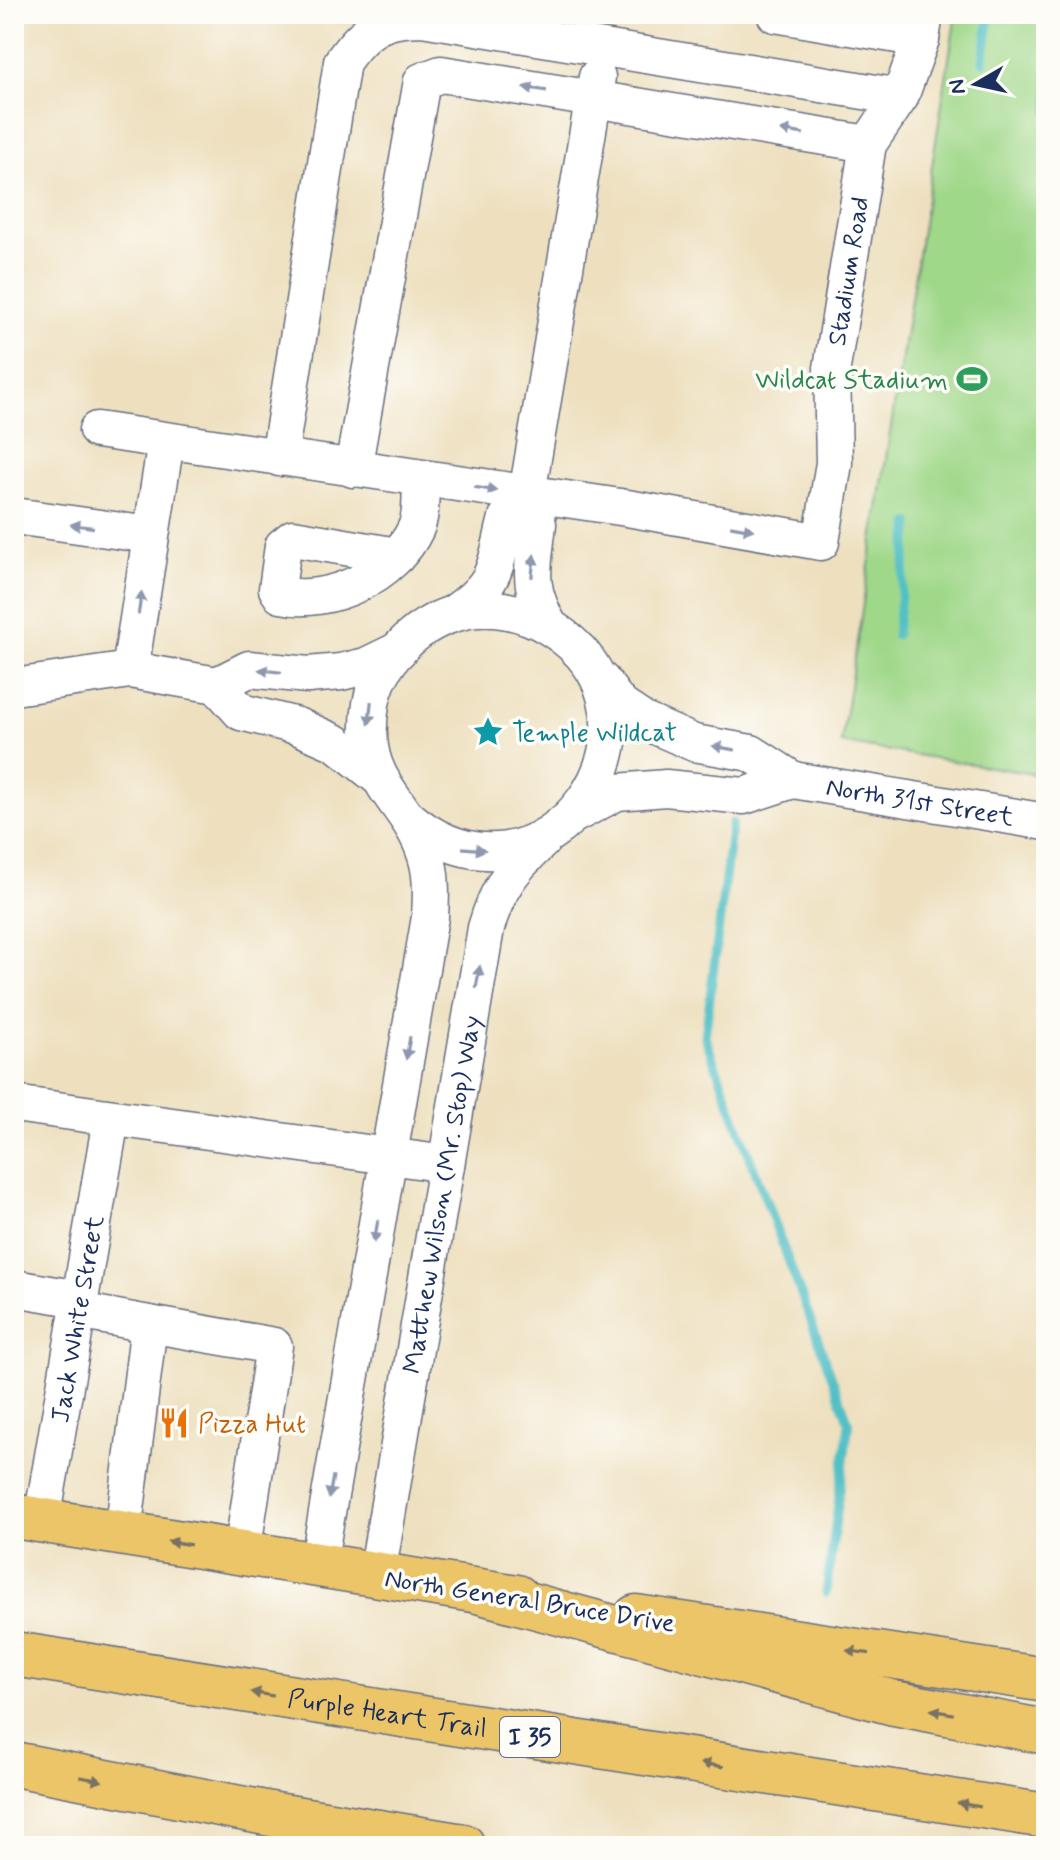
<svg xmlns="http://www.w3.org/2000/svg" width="1060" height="1860" viewBox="0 0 1060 1860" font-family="Mynerve,sans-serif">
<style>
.green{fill:#a0d88a;stroke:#5e8474;stroke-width:2}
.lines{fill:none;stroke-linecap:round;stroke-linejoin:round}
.stream{stroke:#52c0c6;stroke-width:9}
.minor-casing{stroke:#656d80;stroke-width:39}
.major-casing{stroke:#656d80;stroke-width:47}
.highway-casing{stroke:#656d80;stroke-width:47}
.minor{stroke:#fff;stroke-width:36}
.major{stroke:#edc569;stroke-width:44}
.highway{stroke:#edc569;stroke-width:44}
.oneway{fill:#8d97ae}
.oneway2{fill:#797263}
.labels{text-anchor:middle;stroke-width:7;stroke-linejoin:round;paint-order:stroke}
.shield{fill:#fdfcf7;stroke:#5f6c8c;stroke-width:2}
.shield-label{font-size:24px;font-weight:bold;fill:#1b2f5e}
.street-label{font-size:26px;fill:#1b2f5e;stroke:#fdfcf7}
.leisure-label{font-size:26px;fill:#27864d;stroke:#fdfcf7;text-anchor:end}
.culture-label{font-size:26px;fill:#0d838f;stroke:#fdfcf7;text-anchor:start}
.food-label{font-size:26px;fill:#c56008;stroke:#fdfcf7;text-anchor:start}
</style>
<rect width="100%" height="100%" fill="#fdfcf7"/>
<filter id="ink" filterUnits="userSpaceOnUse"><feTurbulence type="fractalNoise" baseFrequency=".0125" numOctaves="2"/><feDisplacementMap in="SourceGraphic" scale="16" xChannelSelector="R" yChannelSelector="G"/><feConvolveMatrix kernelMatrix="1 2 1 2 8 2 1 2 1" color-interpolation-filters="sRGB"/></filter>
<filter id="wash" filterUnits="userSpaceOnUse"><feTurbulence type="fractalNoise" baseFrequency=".006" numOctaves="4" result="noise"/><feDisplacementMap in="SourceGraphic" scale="32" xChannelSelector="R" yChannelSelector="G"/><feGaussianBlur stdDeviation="1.8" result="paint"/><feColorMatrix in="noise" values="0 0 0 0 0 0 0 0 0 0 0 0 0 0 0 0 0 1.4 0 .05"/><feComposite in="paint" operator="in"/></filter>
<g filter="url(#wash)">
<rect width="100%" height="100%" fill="#eee0bf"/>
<!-- green -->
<path class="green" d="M 956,14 L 1046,14 L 1046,776 L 841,743 Z"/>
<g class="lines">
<!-- stream -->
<path class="stream" d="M 983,62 L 990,14
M 896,635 L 910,523
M 732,823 L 705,1037 L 849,1423 L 826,1593"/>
</g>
</g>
<g filter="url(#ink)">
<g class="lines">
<!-- minor casing -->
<g class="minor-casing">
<g id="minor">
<path d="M 775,14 L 921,39"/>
<path id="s1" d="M 97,430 L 627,508 L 821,542 L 834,463 L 832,368 L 868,144 L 900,97 L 921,39 L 925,14"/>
<path d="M 279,458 L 342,62 C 365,29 381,18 422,18 L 900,97"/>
<path d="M 353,469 L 422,81 L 441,74 L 868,144"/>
<path d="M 14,516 L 150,535"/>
<path d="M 397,556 L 293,538 L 283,546 L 277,589 L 281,595 C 329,606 395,575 416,528 C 422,515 420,494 421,479"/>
<path d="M 454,613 C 499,582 494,568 507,518 L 525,506"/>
<path d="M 550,627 C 526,586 533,569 538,524 L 525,506 L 597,77"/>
<path d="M 130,670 L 166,441"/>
<path id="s2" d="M 602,681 L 620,705 L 644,721 L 694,743 L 751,753 L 793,780 L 1046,822"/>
<path d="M 217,685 L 241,712 L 297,726 L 336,743 L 377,776"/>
<path d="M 14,687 L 130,670 L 217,685 L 249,669 L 308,675 L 341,672 L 366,666 L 399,650"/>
<path d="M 575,814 L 617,792 L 666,788 L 744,796 L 793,780"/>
<path d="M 14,1104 L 446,1164"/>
<path d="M 14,1288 L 80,1299"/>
<path d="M 78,1311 L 149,1324"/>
<path id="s3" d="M 42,1520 L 111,1119"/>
<path d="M 123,1534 L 149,1324 L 274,1346 L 242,1553"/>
<path d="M 318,1565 L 430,917 C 431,899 432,881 428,863 C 412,798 357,789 371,704 C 378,663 414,626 453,614 C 485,603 523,610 551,628 C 695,718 543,936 406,816"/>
<path id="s4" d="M 377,1575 L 486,928 C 498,887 511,870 542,841"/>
</g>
</g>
<!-- major casing -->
<g class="major-casing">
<path id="major" d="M 14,1516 L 517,1597
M 636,1617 L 1046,1680"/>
</g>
<!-- highway casing -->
<g class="highway-casing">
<g id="highway">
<path d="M 478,1591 L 894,1703 L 1046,1732"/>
<path id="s5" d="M 14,1654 L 1046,1816"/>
<path d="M 14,1764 L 276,1815 L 463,1846"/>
</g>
</g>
<!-- minor -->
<use href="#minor" class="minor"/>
<!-- major -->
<use href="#major" class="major"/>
<!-- highway -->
<use href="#highway" class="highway"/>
</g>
<!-- one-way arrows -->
<defs><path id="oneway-solid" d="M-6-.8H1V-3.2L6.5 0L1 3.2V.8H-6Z" transform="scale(2)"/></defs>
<g class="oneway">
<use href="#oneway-solid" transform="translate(535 89) rotate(-171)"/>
<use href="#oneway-solid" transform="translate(792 132) rotate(-171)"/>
<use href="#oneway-solid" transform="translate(486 489) rotate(9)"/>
<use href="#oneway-solid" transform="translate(82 526) rotate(-172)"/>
<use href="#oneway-solid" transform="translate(742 528) rotate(10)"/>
<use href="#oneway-solid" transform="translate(533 566) rotate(-84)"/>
<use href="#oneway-solid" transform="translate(140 603) rotate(-82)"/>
<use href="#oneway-solid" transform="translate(270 671) rotate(-173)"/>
<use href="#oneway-solid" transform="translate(370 713) rotate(96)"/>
<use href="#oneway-solid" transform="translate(724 748) rotate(-170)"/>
<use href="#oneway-solid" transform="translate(474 849) rotate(5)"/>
<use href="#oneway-solid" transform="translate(478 977) rotate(-80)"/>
<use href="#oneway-solid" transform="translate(408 1048) rotate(100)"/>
<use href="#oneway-solid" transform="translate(376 1231) rotate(100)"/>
<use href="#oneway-solid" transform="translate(331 1487) rotate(100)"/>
</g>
<g class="oneway2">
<use href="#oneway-solid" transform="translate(179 1543) rotate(-171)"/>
<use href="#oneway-solid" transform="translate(858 1652) rotate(-172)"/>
<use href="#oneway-solid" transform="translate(262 1694) rotate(-170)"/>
<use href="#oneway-solid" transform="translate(942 1712) rotate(-169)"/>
<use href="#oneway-solid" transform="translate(712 1765) rotate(-171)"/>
<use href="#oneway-solid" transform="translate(91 1779) rotate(11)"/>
<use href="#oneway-solid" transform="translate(969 1805) rotate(-171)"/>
</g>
</g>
<!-- icons -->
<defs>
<g id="stadium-bare" transform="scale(2.4)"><path d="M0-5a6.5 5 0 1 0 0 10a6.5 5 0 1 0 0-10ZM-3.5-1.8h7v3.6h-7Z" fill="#2e9e5b" stroke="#fdfcf7" stroke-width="2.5" paint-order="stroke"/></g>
<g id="sight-bare" transform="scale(2.4)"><path d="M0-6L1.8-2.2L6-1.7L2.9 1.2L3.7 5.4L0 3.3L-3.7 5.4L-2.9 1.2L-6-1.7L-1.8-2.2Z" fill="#0f9aa8" stroke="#fdfcf7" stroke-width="2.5" paint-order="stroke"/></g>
<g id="restaurant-bare" transform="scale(2.4)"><path d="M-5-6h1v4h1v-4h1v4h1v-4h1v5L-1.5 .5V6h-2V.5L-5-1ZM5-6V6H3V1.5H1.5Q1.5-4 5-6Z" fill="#e8710a" stroke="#fdfcf7" stroke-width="2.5" paint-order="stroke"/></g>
</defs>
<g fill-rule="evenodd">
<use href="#stadium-bare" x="972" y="379"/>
<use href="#sight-bare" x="488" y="732"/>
<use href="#restaurant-bare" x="174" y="1423"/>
</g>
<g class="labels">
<!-- shield labels -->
<rect class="shield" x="500" y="1717" width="60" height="40" rx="6"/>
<g class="shield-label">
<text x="530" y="1745">I 35</text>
</g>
<!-- street labels -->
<g class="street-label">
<text dy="9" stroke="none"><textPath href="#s1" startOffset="1006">Stadium Road</textPath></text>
<text dy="9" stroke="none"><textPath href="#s2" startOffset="350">North 31st Street</textPath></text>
<text dy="9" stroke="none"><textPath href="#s4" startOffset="386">Matthew Wilson (Mr. Stop) Way</textPath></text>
<text dy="9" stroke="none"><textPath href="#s3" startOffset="204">Jack White Street</textPath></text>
<text transform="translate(530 1600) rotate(9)" y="9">North General Bruce Drive</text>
<text dy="9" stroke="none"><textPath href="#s5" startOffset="378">Purple Heart Trail</textPath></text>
</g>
<!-- leisure labels -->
<g class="leisure-label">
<text x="948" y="388">Wildcat Stadium</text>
</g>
<!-- culture labels -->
<g class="culture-label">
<text x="512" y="741">Temple Wildcat</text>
</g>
<!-- food labels -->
<g class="food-label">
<text x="198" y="1432">Pizza Hut</text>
</g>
</g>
<!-- margin -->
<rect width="1060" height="1860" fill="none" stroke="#fdfcf7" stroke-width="48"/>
<!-- north arrow -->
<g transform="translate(976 84) rotate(261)" stroke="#fdfcf7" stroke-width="6" paint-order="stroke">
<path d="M0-6L14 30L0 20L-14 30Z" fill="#1b2f5e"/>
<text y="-12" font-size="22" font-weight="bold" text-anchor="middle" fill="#1b2f5e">N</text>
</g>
</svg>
